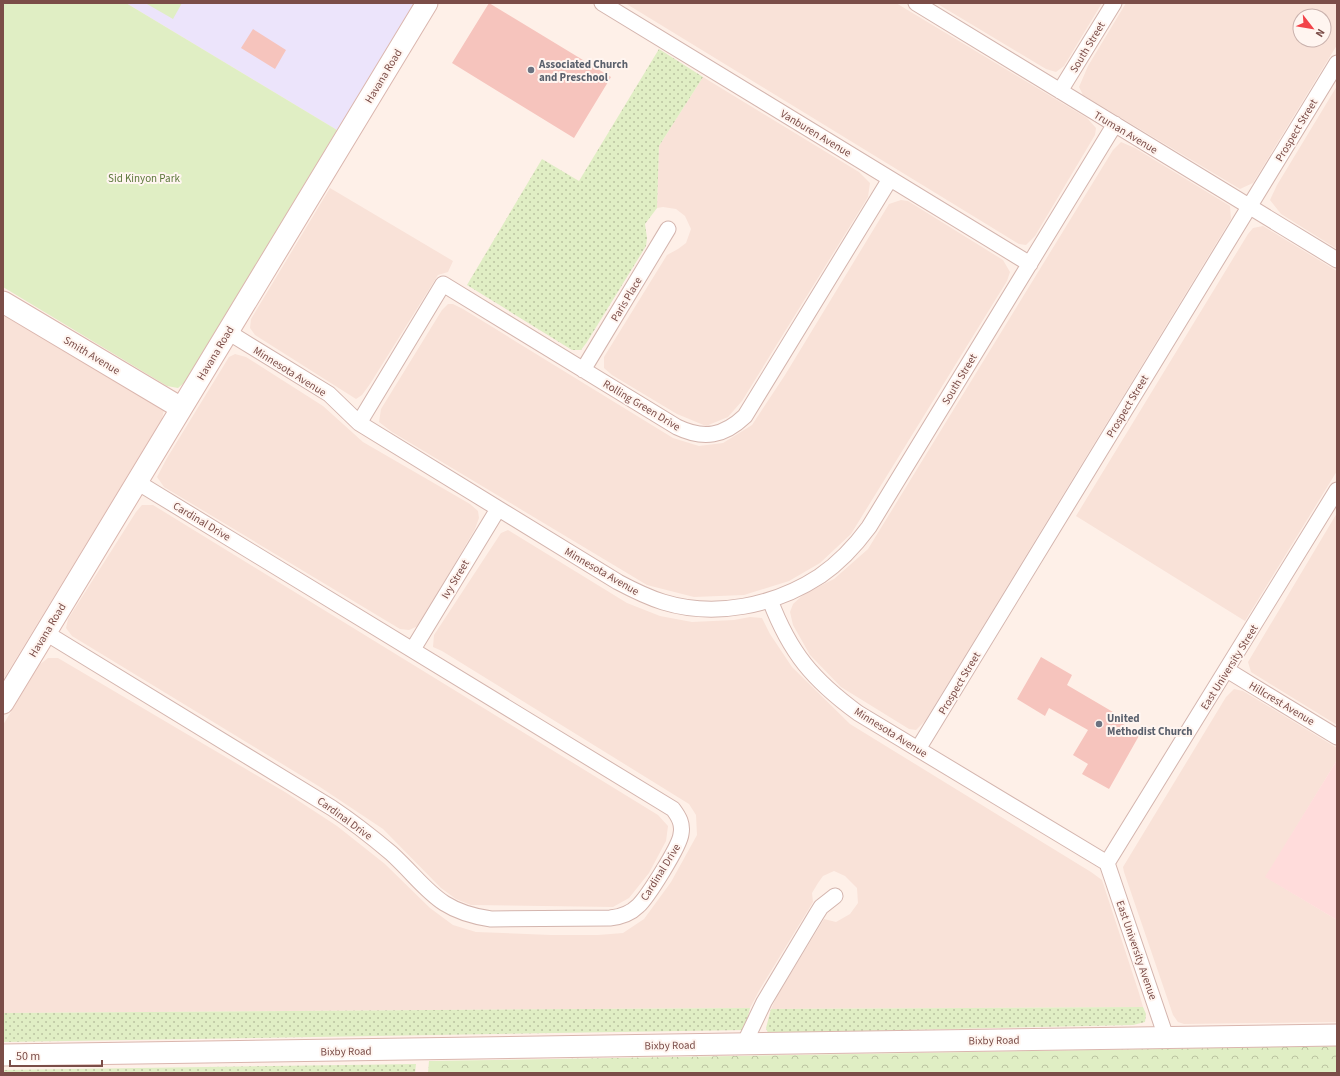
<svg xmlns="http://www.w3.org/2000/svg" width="1340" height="1076" viewBox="0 0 1340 1076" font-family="'Source Sans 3',sans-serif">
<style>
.residential{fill:#f9e2d8;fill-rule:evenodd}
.commercial{fill:#ffdcdb}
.education{fill:#ece4fb}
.grass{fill:url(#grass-dots)}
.forest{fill:url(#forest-crowns)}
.green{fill:#e0eec4}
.building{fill:#f6c4bd}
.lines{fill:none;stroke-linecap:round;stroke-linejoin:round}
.street-casing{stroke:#d4b5ae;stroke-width:17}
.secondary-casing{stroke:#dab6ae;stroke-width:23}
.street{stroke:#fff;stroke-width:15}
.secondary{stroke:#fff;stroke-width:21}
.worship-dot{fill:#6b7280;stroke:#fff5f0;stroke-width:1.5}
.labels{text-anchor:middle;stroke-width:4;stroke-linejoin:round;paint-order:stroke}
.street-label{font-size:11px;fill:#7b4d48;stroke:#fff5f0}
.worship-label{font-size:11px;font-weight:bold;fill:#5b616d;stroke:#fff5f0;text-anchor:start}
.park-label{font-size:11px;fill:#5b763a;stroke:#fff5f0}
</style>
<defs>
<pattern id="grass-dots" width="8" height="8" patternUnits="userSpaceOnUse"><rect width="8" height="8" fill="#e0eec4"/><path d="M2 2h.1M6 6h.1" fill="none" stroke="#bbc3a1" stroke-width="1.8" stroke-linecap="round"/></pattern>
<pattern id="forest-crowns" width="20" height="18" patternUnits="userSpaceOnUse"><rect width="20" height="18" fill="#e0eec4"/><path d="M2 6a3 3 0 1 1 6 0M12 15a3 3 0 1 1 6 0" fill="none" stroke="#bbc3a1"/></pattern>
</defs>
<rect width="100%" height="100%" fill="#fef0e8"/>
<!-- residential -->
<path class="residential" d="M 625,3 L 896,3 L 1087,118 L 1096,128 L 1095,135 L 1035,236 L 1026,245 L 1019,244 Z
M 936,3 L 1102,3 L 1064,66 L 1056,72 L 1046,69 Z
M 1126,3 L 1337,3 L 1337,45 L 1253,183 L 1240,189 L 1083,95 L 1079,87 L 1088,66 ZM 1300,16 L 1324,16 L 1324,40 L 1300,40 Z
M 703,77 L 859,172 L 870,183 L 868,197 L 742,401 L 728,417 L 706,426 L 677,414 L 612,375 L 604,368 L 604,357 L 667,255 L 678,249 L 686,243 L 691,229 L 685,216 L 676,209 L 663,207 L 657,208 L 659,146 Z
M 1337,86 L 1337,249 L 1281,214 L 1270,200 L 1277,185 Z
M 1121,142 L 1135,148 L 1230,206 L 1231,219 L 925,721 L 916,730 L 909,729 L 841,687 L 810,655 L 793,625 L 790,612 L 793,604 L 804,594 L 834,579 L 868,549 L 1113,150 Z
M 330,188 L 453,261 L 448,272 L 438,275 L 370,384 L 362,395 L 356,399 L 255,335 L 250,328 L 251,319 Z
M 901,200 L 908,201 L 1003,260 L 1010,272 L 1007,281 L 851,534 L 820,563 L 789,581 L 744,595 L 694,597 L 647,585 L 392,432 L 379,422 L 381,409 L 442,310 L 448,304 L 453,304 L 463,309 L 673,438 L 699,446 L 723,443 L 752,425 L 785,375 L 889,204 Z
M 1263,226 L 1337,271 L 1337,471 L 1245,621 L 1076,516 L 1248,234 L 1253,228 Z
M 3,313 L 164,410 L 162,419 L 3,680 Z
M 235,354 L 246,357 L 323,406 L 363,442 L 470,504 L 478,511 L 479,518 L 475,529 L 418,626 L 409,630 L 400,629 L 164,487 L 157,477 L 167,458 L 229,357 Z
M 142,505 L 153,505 L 658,815 L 668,826 L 666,841 L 649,873 L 629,898 L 613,907 L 471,905 L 456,899 L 441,888 L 383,829 L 320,787 L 72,636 L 66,628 L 68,619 L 136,512 Z
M 1337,513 L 1337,725 L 1251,672 L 1248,662 Z
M 508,530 L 627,603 L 660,616 L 692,622 L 734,620 L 750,617 L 762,618 L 770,634 L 792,667 L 850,724 L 1091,872 L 1102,880 L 1139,993 L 1143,1007 L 771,1009 L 777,996 L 824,919 L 836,922 L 850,914 L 858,903 L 857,888 L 845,876 L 834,871 L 823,876 L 818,883 L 812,893 L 813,902 L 760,989 L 750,1008 L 3,1013 L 3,725 L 39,665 L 48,658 L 58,658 L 285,792 L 337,826 L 385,864 L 430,908 L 453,925 L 476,932 L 551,935 L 598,935 L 623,933 L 644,919 L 671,882 L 697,835 L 696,815 L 689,804 L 442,651 L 433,647 L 434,635 L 501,533 Z
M 1234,689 L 1243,691 L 1337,748 L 1337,760 L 1266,877 L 1337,920 L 1337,1022 L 1184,1024 L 1178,1022 L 1173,1015 L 1124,872 L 1123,867 L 1226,697 Z"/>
<!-- commercial -->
<path class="commercial" d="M 1337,760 L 1337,920 L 1265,877 Z"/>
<!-- education -->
<path class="education" d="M 126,3 L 414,3 L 337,130 Z"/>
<!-- grass -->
<path class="grass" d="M 659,49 L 703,77 L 659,146 L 657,208 L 645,224 L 647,238 L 646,246 L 587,342 L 581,350 L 572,350 L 467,285 L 542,159 L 579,181 Z
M 1143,1007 L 1146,1014 L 1145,1022 L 1133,1025 L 768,1033 L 766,1028 L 771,1009 Z
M 750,1008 L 745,1030 L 3,1042 L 3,1013 Z
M 416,1064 L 415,1073 L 3,1073 L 3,1070 Z"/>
<!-- forest -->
<path class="forest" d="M 1337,1046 L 1337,1073 L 428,1073 L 429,1061 Z"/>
<!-- green -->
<path class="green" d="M 3,3 L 126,3 L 337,130 L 185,382 L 178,388 L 167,386 L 3,287 Z
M 148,3 L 182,3 L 173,19 L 147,4 Z"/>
<!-- building -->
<path class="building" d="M 489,3 L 611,77 L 574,138 L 452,63 Z
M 253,29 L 286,50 L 275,69 L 241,48 Z
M 1041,657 L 1072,675 L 1067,685 L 1113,712 L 1111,717 L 1140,734 L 1109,789 L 1082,774 L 1088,764 L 1073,755 L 1088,730 L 1049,708 L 1045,716 L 1017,699 Z"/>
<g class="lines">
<!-- street casing -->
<g class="street-casing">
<path id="street" d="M 602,3 L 1030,264
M 916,3 L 1337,260
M 1060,91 L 1114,3
M 228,332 L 329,394 L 359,423 L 618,582 C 633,590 647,597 663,602 C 715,618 774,606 820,576 C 839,563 855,546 869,527 L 1115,124
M 583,370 L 668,229
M 359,423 L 443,284 L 677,427 C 704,440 724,436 745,416 L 890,179
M 770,600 C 790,653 813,680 858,713 L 1107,863
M 46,633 L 332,808 C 353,822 372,837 391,853 C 428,887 436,911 491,919 L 610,918 C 620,917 631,913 638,906 C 647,898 680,846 681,834 C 683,824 679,817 673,809 L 137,482
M 413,649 L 498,509
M 1227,670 L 1337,737
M 918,749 L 1337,63
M 1107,863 L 1337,490
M 1107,863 L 1166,1037
M 744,1044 L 764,1002 L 816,915 L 821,907 L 835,896"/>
</g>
<!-- secondary casing -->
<g class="secondary-casing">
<path id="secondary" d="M 3,302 L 181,408
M 3,703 L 427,3
M 3,1055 L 1337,1035"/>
</g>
<!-- street -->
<use href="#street" class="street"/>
<!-- secondary -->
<use href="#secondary" class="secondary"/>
</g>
<!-- markers -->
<g class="worship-dot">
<circle cx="531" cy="70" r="4"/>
<circle cx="1099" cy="724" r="4"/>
</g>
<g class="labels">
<!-- street labels -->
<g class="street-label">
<text transform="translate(1087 47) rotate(-59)" y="4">South Street</text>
<text transform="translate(383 76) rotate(-59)" y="4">Havana Road</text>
<text transform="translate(1296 130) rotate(-59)" y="4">Prospect Street</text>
<text transform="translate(1126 132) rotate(31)" y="4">Truman Avenue</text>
<text transform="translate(816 133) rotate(31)" y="4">Vanburen Avenue</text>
<text transform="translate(626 299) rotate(-59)" y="4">Paris Place</text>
<text transform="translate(215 353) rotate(-59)" y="4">Havana Road</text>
<text transform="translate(92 355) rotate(31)" y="4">Smith Avenue</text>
<text transform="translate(290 371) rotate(32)" y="4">Minnesota Avenue</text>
<text transform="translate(959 379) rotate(-59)" y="4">South Street</text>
<text transform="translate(642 405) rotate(31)" y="4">Rolling Green Drive</text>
<text transform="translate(1127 406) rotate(-59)" y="4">Prospect Street</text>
<text transform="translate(202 521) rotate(31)" y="4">Cardinal Drive</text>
<text transform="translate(602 571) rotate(30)" y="4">Minnesota Avenue</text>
<text transform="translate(455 579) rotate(-59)" y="4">Ivy Street</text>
<text transform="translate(47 630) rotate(-59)" y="4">Havana Road</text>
<text transform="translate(1229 667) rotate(-58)" y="4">East University Street</text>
<text transform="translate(959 683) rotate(-59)" y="4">Prospect Street</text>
<text transform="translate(1282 703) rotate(31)" y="4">Hillcrest Avenue</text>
<text transform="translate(891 732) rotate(32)" y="4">Minnesota Avenue</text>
<text transform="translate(345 818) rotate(36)" y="4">Cardinal Drive</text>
<text transform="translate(660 872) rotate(-58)" y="4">Cardinal Drive</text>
<text transform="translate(1137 950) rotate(71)" y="4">East University Avenue</text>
<text transform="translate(994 1040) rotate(-1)" y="4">Bixby Road</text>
<text transform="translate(670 1045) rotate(-1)" y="4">Bixby Road</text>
<text transform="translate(346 1051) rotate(-1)" y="4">Bixby Road</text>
</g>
<!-- worship labels -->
<g class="worship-label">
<text x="539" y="68">Associated Church<tspan x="539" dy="13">and Preschool</tspan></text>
<text x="1107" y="722">United<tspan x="1107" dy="13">Methodist Church</tspan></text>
</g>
<!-- park labels -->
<g class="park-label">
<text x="144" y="182">Sid Kinyon Park</text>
</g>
</g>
<!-- border -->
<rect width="1340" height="1076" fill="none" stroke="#7b4d48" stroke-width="8"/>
<!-- north arrow -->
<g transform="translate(1312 28) rotate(121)"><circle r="19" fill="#fff5f0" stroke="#cab2ad"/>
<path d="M0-3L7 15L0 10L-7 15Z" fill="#f24349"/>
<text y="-6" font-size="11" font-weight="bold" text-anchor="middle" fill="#7b4d48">N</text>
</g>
<!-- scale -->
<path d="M10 1060v6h92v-6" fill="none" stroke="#7b4d48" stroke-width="2"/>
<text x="16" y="1060" font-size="12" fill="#7b4d48" stroke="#fff5f0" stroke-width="3" paint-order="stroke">50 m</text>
</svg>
